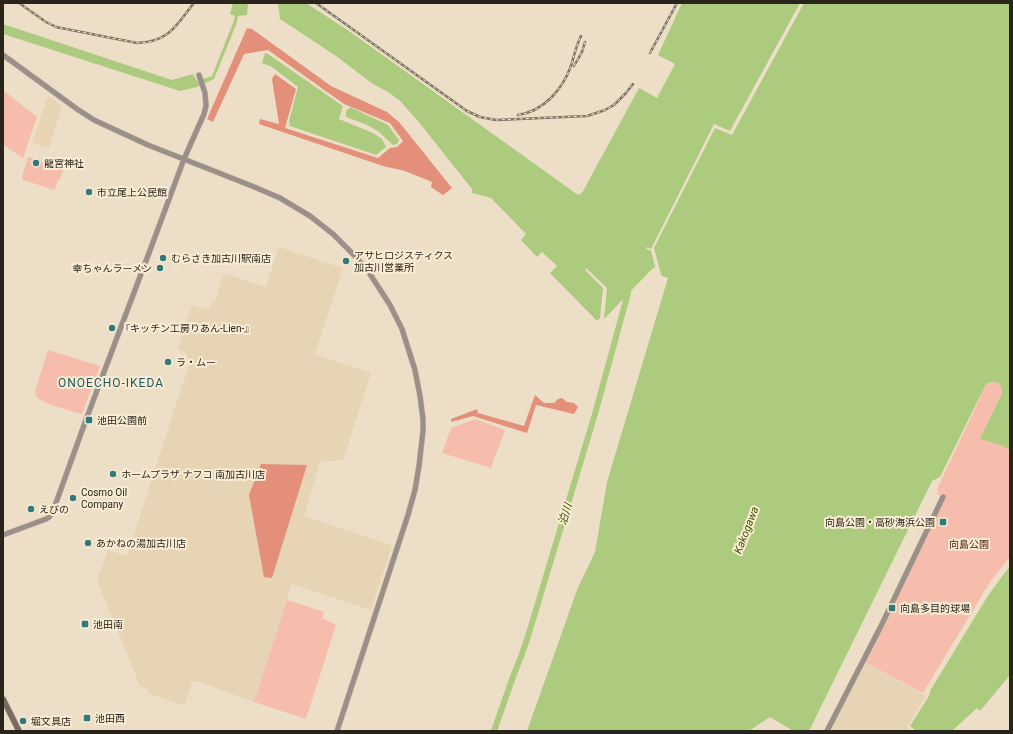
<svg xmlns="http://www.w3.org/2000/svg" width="1013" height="734" viewBox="0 0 1013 734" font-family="Roboto,'Noto Sans JP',sans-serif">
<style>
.built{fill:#e6d4b5}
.green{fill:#f6bdad}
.forest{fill:#e38f79}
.water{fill:#accb7e}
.pier{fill:#eddfc7}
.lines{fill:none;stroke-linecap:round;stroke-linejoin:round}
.river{stroke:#accb7e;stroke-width:6}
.tertiary-casing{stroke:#c6baa5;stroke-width:6}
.secondary-casing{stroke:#c6baa5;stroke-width:7}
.tertiary{stroke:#9a9089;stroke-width:5}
.secondary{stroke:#786a60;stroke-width:5.5}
.rail-casing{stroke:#7e7565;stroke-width:2.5}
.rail{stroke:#faecd4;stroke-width:1;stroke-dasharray:3;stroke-linecap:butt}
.poi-dot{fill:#307a79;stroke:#faecd4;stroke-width:1.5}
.labels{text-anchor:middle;stroke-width:4;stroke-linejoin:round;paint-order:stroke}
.poi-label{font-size:10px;fill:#2a251c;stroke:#faecd4;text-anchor:start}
.park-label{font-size:10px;fill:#4f1b0d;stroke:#faecd4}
.water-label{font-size:11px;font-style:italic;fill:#405a00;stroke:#faecd4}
.quarter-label{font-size:12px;letter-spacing:1px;fill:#1f5a59;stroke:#faecd4}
</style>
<rect width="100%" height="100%" fill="#eddfc7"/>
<!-- built -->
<path class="built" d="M 48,95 L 62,106 L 49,148 L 32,143 Z
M 279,247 L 343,268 L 315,354 L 371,373 L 343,460 L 320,462 L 304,516 L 392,545 L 371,610 L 292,584 L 254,702 L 200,682 L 194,682 L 192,683 L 185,704 L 182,705 L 148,693 L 149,689 L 140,686 L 97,581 L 108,550 L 127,556 L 190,361 L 187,355 L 182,351 L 178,349 L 192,305 L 203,309 L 209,308 L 211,304 L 215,301 L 224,273 L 266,287 Z
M 866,662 L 926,696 L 907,727 L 912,731 L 830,731 Z"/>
<!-- green -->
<path class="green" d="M 3,90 L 37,117 L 23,158 L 3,145 Z
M 28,157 L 64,168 L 60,180 L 58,179 L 55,190 L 23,180 L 22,177 Z
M 48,350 L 100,366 L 82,414 C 74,412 41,403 37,397 C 35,394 35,391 36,388 Z
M 995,382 L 999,383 L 1002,389 L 1002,393 L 980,439 L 1000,445 L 1010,450 L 1010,557 L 990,582 L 923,693 L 865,662 L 943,497 L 937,494 L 938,490 L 937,489 L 966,428 L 986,384 Z
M 475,419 L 505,430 L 491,468 L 442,453 L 451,428 Z
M 287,600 L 324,612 L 322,618 L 336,625 L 306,719 L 254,702 Z"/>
<!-- forest -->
<path class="forest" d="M 247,28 L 252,29 L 331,86 L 387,112 L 399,122 L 452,188 L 443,195 L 431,187 L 432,182 L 405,171 L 383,166 L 259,124 L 260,119 L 279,124 L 272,79 L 275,74 L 296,89 L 285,128 L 378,158 L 390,148 L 397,147 L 403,141 L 390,123 L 344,104 L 268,50 L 244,54 L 213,122 L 207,119 Z
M 535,395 L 544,403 L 554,403 L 558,399 L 562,398 L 567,402 L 574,403 L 578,407 L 574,414 L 536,405 L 527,433 L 473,416 L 451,422 L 451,419 L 477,409 L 478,413 L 524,426 Z
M 261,464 L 307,465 L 272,578 L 264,577 L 249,495 Z"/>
<!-- water -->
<path class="water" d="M 233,3 L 248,3 L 247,15 L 238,16 L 236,25 L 214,79 L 197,87 L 180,91 L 3,34 L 3,24 L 172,80 L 193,74 L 197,81 L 212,76 L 233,23 L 235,16 L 230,14 Z
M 278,3 L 306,3 L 349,31 L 578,195 L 582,193 L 639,88 L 657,98 L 675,64 L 658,55 L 682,3 L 1010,3 L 1010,374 L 1009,380 L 1010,386 L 1010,450 L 1000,445 L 980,439 L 1002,393 L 1002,389 L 999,383 C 994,381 991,382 986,384 L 940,477 L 932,481 L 809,731 L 793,731 L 770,717 L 749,731 L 527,731 L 577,590 L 595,552 L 607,482 L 668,278 L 659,275 L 657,266 L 652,269 L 604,319 L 600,318 L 597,321 L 550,273 L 557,266 L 542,252 L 537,257 L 521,240 L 526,234 L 491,198 L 472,193 L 472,189 L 418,121 L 399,100 L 388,92 L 373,84 L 336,56 L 280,19 Z
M 265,53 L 268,54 L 343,106 L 339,119 L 373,133 L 382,139 L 386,147 L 376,155 L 290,126 L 289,121 L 298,87 L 272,67 L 262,63 Z
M 350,107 L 388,125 L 399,140 L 397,144 L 393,145 L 378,131 L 365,124 L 346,117 C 345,112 347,110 350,107 Z
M 1010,566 L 1010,675 L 980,711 L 977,708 L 952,731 L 916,731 L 910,726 L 929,696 L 930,691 L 989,594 Z"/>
<!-- pier -->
<path class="pier" d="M 800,3 L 804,3 L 732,135 L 715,128 L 654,248 L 662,278 L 658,277 L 651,251 L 646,249 L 647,247 L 651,249 L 714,124 L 730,131 Z
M 586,268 L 607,288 L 604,319 L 600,318 L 603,288 L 585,270 Z"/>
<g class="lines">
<!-- river -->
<path class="river" d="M 494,731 L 514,674 L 522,654 L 529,633 L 595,414 L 628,293"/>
<!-- tertiary casing -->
<g class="tertiary-casing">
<path id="tertiary" d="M 3,55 L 77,109 L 94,120 L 148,145 L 252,186 L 280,198 L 310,216 L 333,234 L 354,255 L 368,271 L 390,305 L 402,329 L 415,370 L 420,396 L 423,419 L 423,431 L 419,466 L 415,490 L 408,515 L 337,731
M 3,535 L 46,519 L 49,517 L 53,511 L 87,417 L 152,245 L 184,159 L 204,114 L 206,106 L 205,93 L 199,75
M 827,731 L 882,624 L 943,497"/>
</g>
<!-- secondary casing -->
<g class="secondary-casing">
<path id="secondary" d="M 3,699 L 19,731"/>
</g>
<!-- tertiary -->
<use href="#tertiary" class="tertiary"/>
<!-- secondary -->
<use href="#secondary" class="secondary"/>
<!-- rail casing -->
<g class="rail-casing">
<path id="rail" d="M 19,3 L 46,22 L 56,27 L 137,43 C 170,42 176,25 194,3
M 316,3 L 467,111 L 480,117 L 496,120 L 587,116 L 605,110 L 614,105 L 626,93 L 633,84
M 650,53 L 677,3
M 574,66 L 582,52 L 585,42
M 518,115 C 544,111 562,90 571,66 C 574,56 576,46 581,36"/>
</g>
<!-- rail -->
<use href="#rail" class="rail"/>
</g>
<!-- markers -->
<g class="poi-dot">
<circle cx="36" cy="163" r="4"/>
<circle cx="89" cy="192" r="4"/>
<circle cx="163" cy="258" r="4"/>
<circle cx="346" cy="261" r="4"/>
<circle cx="160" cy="268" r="4"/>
<circle cx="112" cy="328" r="4"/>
<circle cx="168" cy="362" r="4"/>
<rect x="85" y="416" width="8" height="8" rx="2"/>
<circle cx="113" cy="474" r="4"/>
<circle cx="73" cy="498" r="4"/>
<circle cx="31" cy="509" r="4"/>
<rect x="939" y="518" width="8" height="8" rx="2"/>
<circle cx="88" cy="543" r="4"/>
<rect x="888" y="604" width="8" height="8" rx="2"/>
<rect x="81" y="620" width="8" height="8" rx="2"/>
<rect x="83" y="714" width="8" height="8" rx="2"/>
<circle cx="23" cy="721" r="4"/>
</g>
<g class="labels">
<!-- poi labels -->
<g class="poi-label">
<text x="44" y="167">龍宮神社</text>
<text x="97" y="196">市立尾上公民館</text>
<text x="354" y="259">アサヒロジスティクス<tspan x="354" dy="12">加古川営業所</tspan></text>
<text x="171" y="262">むらさき加古川駅南店</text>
<text x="152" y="272" text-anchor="end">幸ちゃんラーメン</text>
<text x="120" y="332">『キッチン工房りあん-Lien-』</text>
<text x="176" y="366">ラ・ムー</text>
<text x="97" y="424">池田公園前</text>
<text x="121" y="478">ホームプラザ ナフコ 南加古川店</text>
<text x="81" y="496">Cosmo Oil<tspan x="81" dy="12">Company</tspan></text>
<text x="39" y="513">えびの</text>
<text x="935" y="526" text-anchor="end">向島公園・高砂海浜公園</text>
<text x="96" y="547">あかねの湯加古川店</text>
<text x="900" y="612">向島多目的球場</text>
<text x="93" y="628">池田南</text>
<text x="95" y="722">池田西</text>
<text x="31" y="725">堀文具店</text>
</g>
<!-- park labels -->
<g class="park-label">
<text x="969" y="548">向島公園</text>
</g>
<!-- water labels -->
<g class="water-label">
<text transform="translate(565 514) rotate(-73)" y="4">泊川</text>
<text transform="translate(746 530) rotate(-69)" y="4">Kakogawa</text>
</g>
<!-- quarter labels -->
<g class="quarter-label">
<text x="111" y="387">ONOECHO-IKEDA</text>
</g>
</g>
<!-- border -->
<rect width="1013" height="734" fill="none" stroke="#2a251c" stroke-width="8"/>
</svg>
